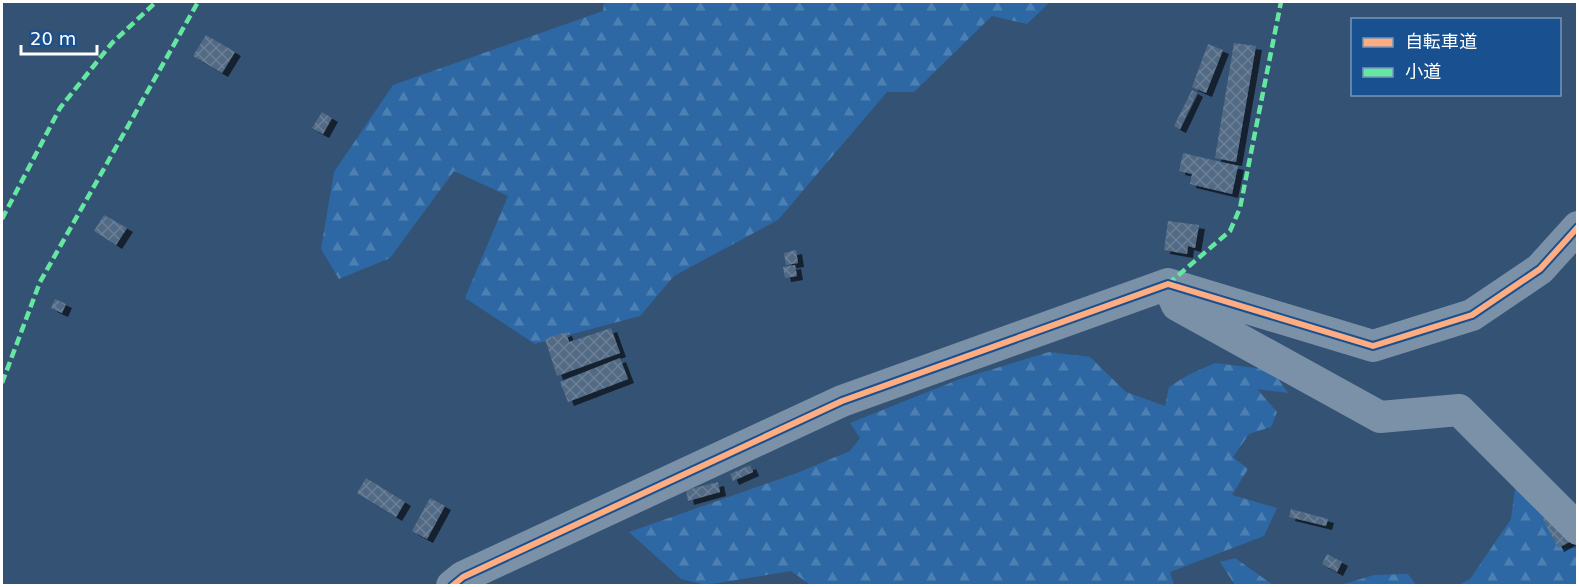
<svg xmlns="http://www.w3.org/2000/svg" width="1579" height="587" viewBox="0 0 1579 587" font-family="'DejaVu Sans','Noto Sans JP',sans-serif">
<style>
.forest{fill:url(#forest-firs)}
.building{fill:url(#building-cross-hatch);filter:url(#shadow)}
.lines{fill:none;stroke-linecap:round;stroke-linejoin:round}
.minor{stroke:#7b91a7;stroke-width:32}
.quiet{stroke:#66e7a1;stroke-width:4.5;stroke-dasharray:9 4.5;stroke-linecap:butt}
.cycleway-casing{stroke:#19508f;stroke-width:10}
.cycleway{stroke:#ffac80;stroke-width:6}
</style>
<defs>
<pattern id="forest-firs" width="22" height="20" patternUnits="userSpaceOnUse" patternTransform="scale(1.5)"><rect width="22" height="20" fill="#2d68a5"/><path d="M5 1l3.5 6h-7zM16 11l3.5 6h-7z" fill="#4c7fb2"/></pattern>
<pattern id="building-cross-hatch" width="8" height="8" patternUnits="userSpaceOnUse" patternTransform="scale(1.5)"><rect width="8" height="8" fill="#526a85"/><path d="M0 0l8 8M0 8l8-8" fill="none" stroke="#6c8097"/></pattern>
<filter id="shadow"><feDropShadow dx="6" dy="4" stdDeviation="0" flood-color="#0009"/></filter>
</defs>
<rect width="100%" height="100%" fill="#345274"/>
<!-- forest -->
<path class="forest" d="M 604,2 L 1050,2 L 1027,24 L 992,16 L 914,92 L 887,92 L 778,220 L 674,276 L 640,316 L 535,344 L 465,298 L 508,196 L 454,171 L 390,258 L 339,279 L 321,249 L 334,172 L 393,85 L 603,11 Z
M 1049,352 L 1090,357 L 1126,392 L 1165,406 L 1169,387 L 1188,375 L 1215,363 L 1272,370 L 1288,393 L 1257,389 L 1277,412 L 1271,427 L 1249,434 L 1233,457 L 1248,469 L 1232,495 L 1277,508 L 1264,536 L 1170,572 L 1174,585 L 812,586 L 791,571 L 706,585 L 681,579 L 629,532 L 797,473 L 850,451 L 860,438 L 850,423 L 960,379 Z
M 1517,474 L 1566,520 L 1562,548 L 1577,548 L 1577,585 L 1457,586 L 1470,579 L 1511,519 Z
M 1235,558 L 1273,585 L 1235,585 L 1220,562 Z
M 1408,574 L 1416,585 L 1341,585 L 1374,575 Z"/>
<!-- building -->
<path class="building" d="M 206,35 L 235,52 L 222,73 L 193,56 Z
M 1234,43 L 1256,46 L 1236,162 L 1215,158 Z
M 1208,44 L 1223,50 L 1206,93 L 1192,87 Z
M 1192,90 L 1197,93 L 1180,129 L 1174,126 Z
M 322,112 L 332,118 L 323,134 L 312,128 Z
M 1183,153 L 1238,166 L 1232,194 L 1190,184 L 1192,174 L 1179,171 Z
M 104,215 L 127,228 L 116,245 L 94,231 Z
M 1168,221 L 1199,225 L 1195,248 L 1188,246 L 1187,254 L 1164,250 Z
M 796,250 L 798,263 L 786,265 L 784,253 Z
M 795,265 L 797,276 L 785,278 L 783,267 Z
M 55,299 L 66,304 L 62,313 L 51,308 Z
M 611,328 L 620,353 L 557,376 L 545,339 L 566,332 L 569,342 Z
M 620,358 L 628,379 L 568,402 L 560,382 Z
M 750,465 L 753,472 L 733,481 L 730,474 Z
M 366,478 L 405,502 L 396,517 L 357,493 Z
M 718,482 L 720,492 L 688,501 L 686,490 Z
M 430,498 L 445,506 L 427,539 L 412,531 Z
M 1291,509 L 1328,519 L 1326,526 L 1289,517 Z
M 1559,511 L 1573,540 L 1558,548 L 1543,519 Z
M 1327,554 L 1342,562 L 1337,572 L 1322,564 Z"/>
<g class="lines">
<!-- minor -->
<path class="minor" d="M 1168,285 L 1177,305 L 1380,417 L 1459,410 L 1578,529
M 452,586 L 463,577 L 842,401 L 1168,284 L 1373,346 L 1472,315 L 1540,269 L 1578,227"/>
<!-- quiet -->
<path class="quiet" d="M 2,219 L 60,108 L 112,43 L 156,2
M 1168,284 L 1230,231 L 1240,208 L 1281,2
M 2,383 L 40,282 L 198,2"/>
<!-- cycleway casing -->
<g class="cycleway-casing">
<path id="cycleway" d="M 452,586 L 463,577 L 842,401 L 1168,284 L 1373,346 L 1472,315 L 1540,269 L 1578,227"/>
</g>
<!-- cycleway -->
<use href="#cycleway" class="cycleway"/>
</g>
<!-- border -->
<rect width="1579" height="587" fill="none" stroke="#ffffff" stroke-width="6"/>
<!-- legend -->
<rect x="1351" y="18" width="210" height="78" fill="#19508f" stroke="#7596bc" stroke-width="1.5"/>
<rect x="1363" y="38" width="30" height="9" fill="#ffac80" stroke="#7596bc" stroke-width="1.5"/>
<text x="1405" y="48" font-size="18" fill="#ffffff">自転車道</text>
<rect x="1363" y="68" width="30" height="9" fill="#66e7a1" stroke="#7596bc" stroke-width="1.5"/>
<text x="1405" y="78" font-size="18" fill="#ffffff">小道</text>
<!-- scale -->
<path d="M21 45v9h76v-9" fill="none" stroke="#ffffff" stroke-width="3"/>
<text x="30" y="45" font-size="18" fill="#ffffff" stroke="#19508f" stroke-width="4.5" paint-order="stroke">20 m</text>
</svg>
